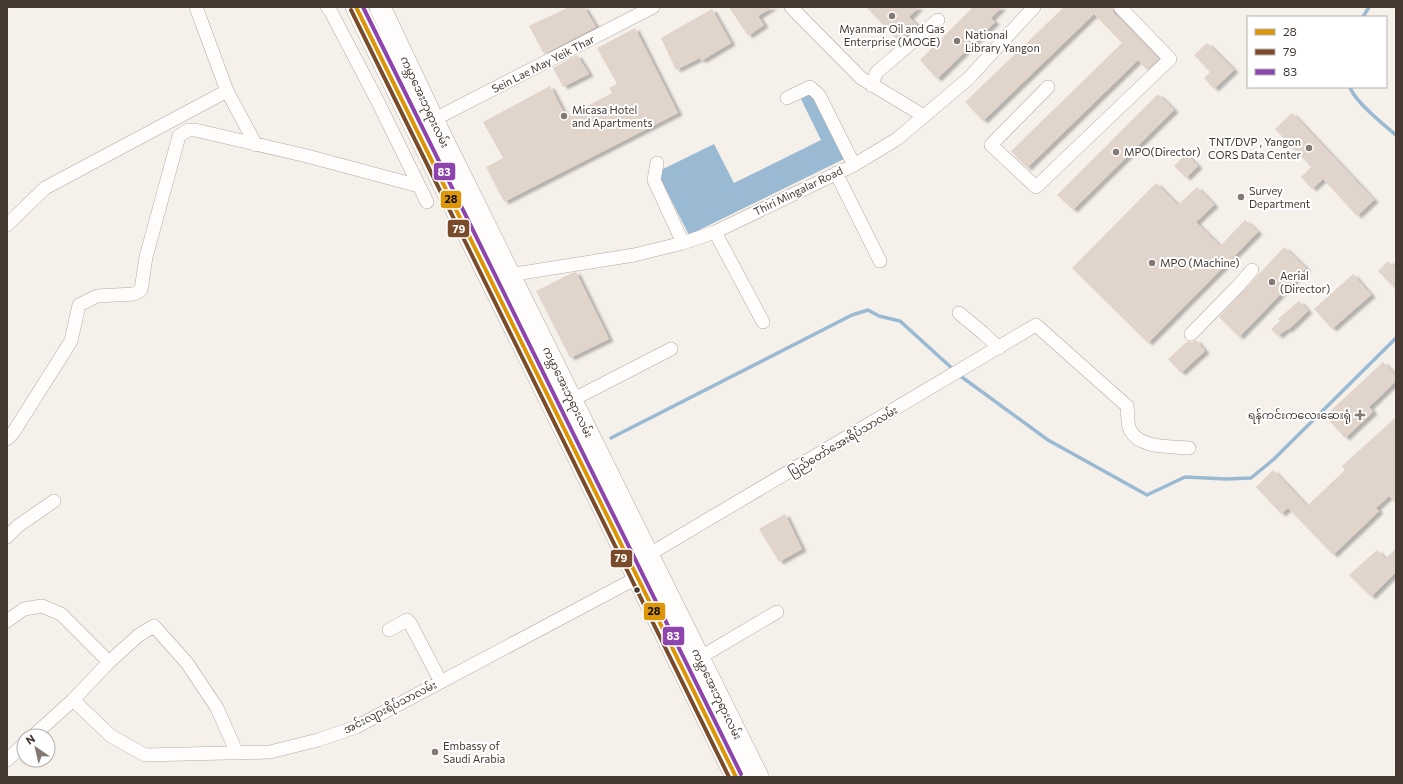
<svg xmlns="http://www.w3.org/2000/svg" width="1403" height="784" viewBox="0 0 1403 784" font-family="Commissioner,'Noto Sans Myanmar',sans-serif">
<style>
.water{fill:#99bad2}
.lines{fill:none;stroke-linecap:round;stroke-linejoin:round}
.stream{stroke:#99bad2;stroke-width:3.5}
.building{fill:#e1d4cb;filter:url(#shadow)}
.minor-casing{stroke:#b1aaa4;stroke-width:14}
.primary-casing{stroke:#b1aaa4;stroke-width:22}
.minor{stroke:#fefdfc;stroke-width:13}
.primary{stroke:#fefdfc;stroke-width:21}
.bus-1-casing{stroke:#fff;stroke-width:7}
.bus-2-casing{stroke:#fff;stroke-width:7}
.bus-3-casing{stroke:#fff;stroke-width:7}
.bus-1{stroke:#dc9607;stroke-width:4}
.bus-2{stroke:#7a4b2a;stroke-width:4}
.bus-3{stroke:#8e44ad;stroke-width:4}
.poi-dot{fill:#837972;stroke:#fff;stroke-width:1.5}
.bus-dot{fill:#453931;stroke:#fff;stroke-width:1.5}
.labels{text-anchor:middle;stroke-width:4;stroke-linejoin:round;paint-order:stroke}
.poi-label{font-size:11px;fill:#453931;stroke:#fff;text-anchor:start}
.street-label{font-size:11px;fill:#453931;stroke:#fff}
.line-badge{stroke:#fff;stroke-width:1.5}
.badge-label{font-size:11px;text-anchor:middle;font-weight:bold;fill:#fff}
.pale-badge-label{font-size:11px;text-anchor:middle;font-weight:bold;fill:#111}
</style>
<defs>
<filter id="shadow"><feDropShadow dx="4.5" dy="2.5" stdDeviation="1" flood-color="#0004"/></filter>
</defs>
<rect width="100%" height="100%" fill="#f6f0eb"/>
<!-- water -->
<path class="water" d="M 812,93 L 844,159 L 689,235 L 657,172 L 714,144 L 734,183 L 821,140 L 801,99 Z"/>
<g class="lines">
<!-- stream -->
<path class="stream" d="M 1363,17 L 1369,7
M 1350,87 C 1354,101 1384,125 1396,135
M 959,375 L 1048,440 L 1147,495 L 1185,477 L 1226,479 L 1251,478 L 1274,459 L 1396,338
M 611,438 L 852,315 L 868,310 L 879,316 L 900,321 L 955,371"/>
</g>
<!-- building -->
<path class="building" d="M 569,7 L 584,7 L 596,27 L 544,54 L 529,26 Z
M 729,7 L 773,7 L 758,16 L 764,25 L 748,36 Z
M 866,7 L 919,7 L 909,17 L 917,25 L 900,42 Z
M 973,7 L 1002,7 L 991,18 L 995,22 L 937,79 L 920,60 Z
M 1064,7 L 1111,7 L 1114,13 L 1159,59 L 1147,70 L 1138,60 L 1027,168 L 1011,151 L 1122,43 L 1094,14 L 983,121 L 965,102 Z
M 712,9 L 731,43 L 701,61 L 700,58 L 676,70 L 661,38 Z
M 635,28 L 678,113 L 504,202 L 486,167 L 503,158 L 483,122 L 550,86 L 566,117 L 612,93 L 609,88 L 617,84 L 597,48 Z
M 1207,43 L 1234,70 L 1214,89 L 1204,78 L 1210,72 L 1194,55 Z
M 577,55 L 589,74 L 563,87 L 553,68 Z
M 1158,94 L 1174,110 L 1073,210 L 1057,195 Z
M 1292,113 L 1374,200 L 1357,216 L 1323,179 L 1312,189 L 1301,177 L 1311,167 L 1275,129 Z
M 1186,154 L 1198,166 L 1186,178 L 1174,166 Z
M 1156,183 L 1178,205 L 1197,187 L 1214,205 L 1196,222 L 1220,246 L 1245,220 L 1258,232 L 1148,343 L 1072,268 Z
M 1284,247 L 1306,268 L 1239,337 L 1219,317 Z
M 1388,261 L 1396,269 L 1396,290 L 1378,271 Z
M 576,272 L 609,339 L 570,358 L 536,291 L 572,273 Z
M 1353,274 L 1371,295 L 1332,329 L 1314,309 Z
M 1299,301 L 1308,311 L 1288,330 L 1287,329 L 1278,336 L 1271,329 L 1280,321 L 1278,319 Z
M 1196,340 L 1205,351 L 1181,373 L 1168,359 L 1188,341 L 1193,342 Z
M 1383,362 L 1396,376 L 1396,381 L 1369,407 L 1373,412 L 1345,438 L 1325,416 Z
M 1396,417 L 1396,503 L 1389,496 L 1376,508 L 1379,511 L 1333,555 L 1288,508 L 1281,514 L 1256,487 L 1273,470 L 1307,506 L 1345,470 L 1342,466 Z
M 785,514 L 802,549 L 779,562 L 759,529 Z
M 1396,549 L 1396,572 L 1371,597 L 1349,575 L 1377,550 L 1385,559 Z"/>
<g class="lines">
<!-- minor casing -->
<g class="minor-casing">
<path id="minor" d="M 327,7 L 331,12 L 378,102 L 427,202
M 791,7 L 861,78 L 924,116
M 871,85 L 877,72 L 938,20
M 1048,87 L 991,145 L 1036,187 L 1170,59 L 1120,7
M 227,91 L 256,145
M 787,98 L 810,87 L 819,95 L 854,165
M 427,123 L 653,7
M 657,163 L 654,180 L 683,243
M 836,173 L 880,261
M 7,225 L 45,188 L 227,91 L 196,7
M 715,232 L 763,322
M 503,276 L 634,255 L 683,243 L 715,232 L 854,165 L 897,139 L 969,78 L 1034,7
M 959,313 L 983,333 L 999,348
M 1191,334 L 1238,286 L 1252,270
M 572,400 L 671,349
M 7,439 L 13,433 L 71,341 L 79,305 L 97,296 L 134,294 L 141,290 L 146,257 L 179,136 L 188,130 L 195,130 L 307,156 L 419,186
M 7,537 L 18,526 L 54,501
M 643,558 L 1036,325 L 1127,406 C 1128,413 1127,423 1130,430 C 1140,449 1170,446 1189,448
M 7,621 L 24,609 L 42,606 L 61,614 L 109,662
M 389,630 L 407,620 L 410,623 L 441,682
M 699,658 L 777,612
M 73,700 L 109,662 L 139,635 L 154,626 L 187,663 L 217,708 L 237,753
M 33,736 L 73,700 L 111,736 L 145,755 L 270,752 L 318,740 L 356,727 L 644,574
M 7,760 L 24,744"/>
</g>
<!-- primary casing -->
<g class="primary-casing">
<path id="primary" d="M 356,7 L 736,777
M 380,7 L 440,134 L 758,777"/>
</g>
<!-- minor -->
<use href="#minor" class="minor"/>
<!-- primary -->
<use href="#primary" class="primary"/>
<!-- bus-1 casing -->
<g class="bus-1-casing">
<path id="bus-1" d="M 356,7 L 736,777"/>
</g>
<!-- bus-2 casing -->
<g class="bus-2-casing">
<path id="bus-2" d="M 351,10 L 729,777"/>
</g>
<!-- bus-3 casing -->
<g class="bus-3-casing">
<path id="bus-3" d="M 363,7 L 741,774"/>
</g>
<!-- bus-1 -->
<use href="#bus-1" class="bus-1"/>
<!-- bus-2 -->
<use href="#bus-2" class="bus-2"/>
<!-- bus-3 -->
<use href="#bus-3" class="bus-3"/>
</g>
<!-- markers -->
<g class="poi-dot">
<circle cx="892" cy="16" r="4"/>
<circle cx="957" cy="41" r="4"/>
<circle cx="564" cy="116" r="4"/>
<circle cx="1309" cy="148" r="4"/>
<circle cx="1116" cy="152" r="4"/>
<circle cx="1241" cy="197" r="4"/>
<circle cx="1152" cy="263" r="4"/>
<circle cx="1272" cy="282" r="4"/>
<path d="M1358 409h4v4h4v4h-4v4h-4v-4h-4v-4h4z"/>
<circle cx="435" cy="752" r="4"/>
</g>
<circle class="bus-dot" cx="637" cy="590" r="3.5"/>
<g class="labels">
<!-- poi labels -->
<g class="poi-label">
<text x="892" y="33" text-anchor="middle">Myanmar Oil and Gas<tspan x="892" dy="13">Enterprise (MOGE)</tspan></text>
<text x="965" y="39">National<tspan x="965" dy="13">Library Yangon</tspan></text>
<text x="572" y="114">Micasa Hotel<tspan x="572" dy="13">and Apartments</tspan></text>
<text x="1301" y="146" text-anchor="end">TNT/DVP , Yangon<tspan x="1301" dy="13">CORS Data Center</tspan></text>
<text x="1124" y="156">MPO(Director)</text>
<text x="1249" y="195">Survey<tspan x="1249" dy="13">Department</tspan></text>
<text x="1160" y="267">MPO (Machine)</text>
<text x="1280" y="280">Aerial<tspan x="1280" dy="13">(Director)</tspan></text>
<text x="1351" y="419" text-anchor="end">ရန်ကင်းကလေးဆေးရုံ</text>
<text x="443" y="750">Embassy of<tspan x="443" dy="13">Saudi Arabia</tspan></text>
</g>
<!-- street labels -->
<g class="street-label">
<text transform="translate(543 64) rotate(-27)" y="4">Sein Lae May Yeik Thar</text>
<text transform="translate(425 102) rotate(65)" y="4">ကမ္ဘာအေးဘုရားလမ်း</text>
<text transform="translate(798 191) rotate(-26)" y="4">Thiri Mingalar Road</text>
<text transform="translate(568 392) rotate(64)" y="4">ကမ္ဘာအေးဘုရားလမ်း</text>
<text transform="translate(843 441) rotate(-31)" y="4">ပြည်တော်အေးရိပ်သာလမ်း</text>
<text transform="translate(717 694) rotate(64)" y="4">ကမ္ဘာအေးဘုရားလမ်း</text>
<text transform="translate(390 707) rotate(-27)" y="4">အင်းလျားရိပ်သာလမ်း</text>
</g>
</g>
<g class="line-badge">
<rect x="433" y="162" width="23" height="19" rx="4" fill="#8e44ad"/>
<rect x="440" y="190" width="22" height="19" rx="4" fill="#dc9607"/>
<rect x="447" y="219" width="23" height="19" rx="4" fill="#7a4b2a"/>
<rect x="610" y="549" width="23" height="19" rx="4" fill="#7a4b2a"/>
<rect x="643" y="602" width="23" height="19" rx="4" fill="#dc9607"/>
<rect x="662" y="626" width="23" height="20" rx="4" fill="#8e44ad"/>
</g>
<g class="badge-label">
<text x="444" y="176">83</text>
<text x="459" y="233">79</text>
<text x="621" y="562">79</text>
<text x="673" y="640">83</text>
</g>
<g class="pale-badge-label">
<text x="451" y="203">28</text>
<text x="654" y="615">28</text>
</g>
<!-- border -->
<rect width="1403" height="784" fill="none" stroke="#453931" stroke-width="16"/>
<!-- legend -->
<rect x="1247" y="16" width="140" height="72" fill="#ffffff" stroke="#b5b0ad"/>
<rect x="1255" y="29" width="20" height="6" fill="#dc9607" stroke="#b5b0ad"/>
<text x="1283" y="36" font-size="12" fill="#453931">28</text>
<rect x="1255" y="49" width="20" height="6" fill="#7a4b2a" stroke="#b5b0ad"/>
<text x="1283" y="56" font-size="12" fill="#453931">79</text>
<rect x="1255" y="69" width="20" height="6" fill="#8e44ad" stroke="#b5b0ad"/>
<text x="1283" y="76" font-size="12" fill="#453931">83</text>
<!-- north arrow -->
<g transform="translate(36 748) rotate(326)"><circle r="19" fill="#ffffff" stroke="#b5b0ad"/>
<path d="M0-3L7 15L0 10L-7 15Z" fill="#837972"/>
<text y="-6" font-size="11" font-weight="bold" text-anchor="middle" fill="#453931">N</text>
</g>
</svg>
